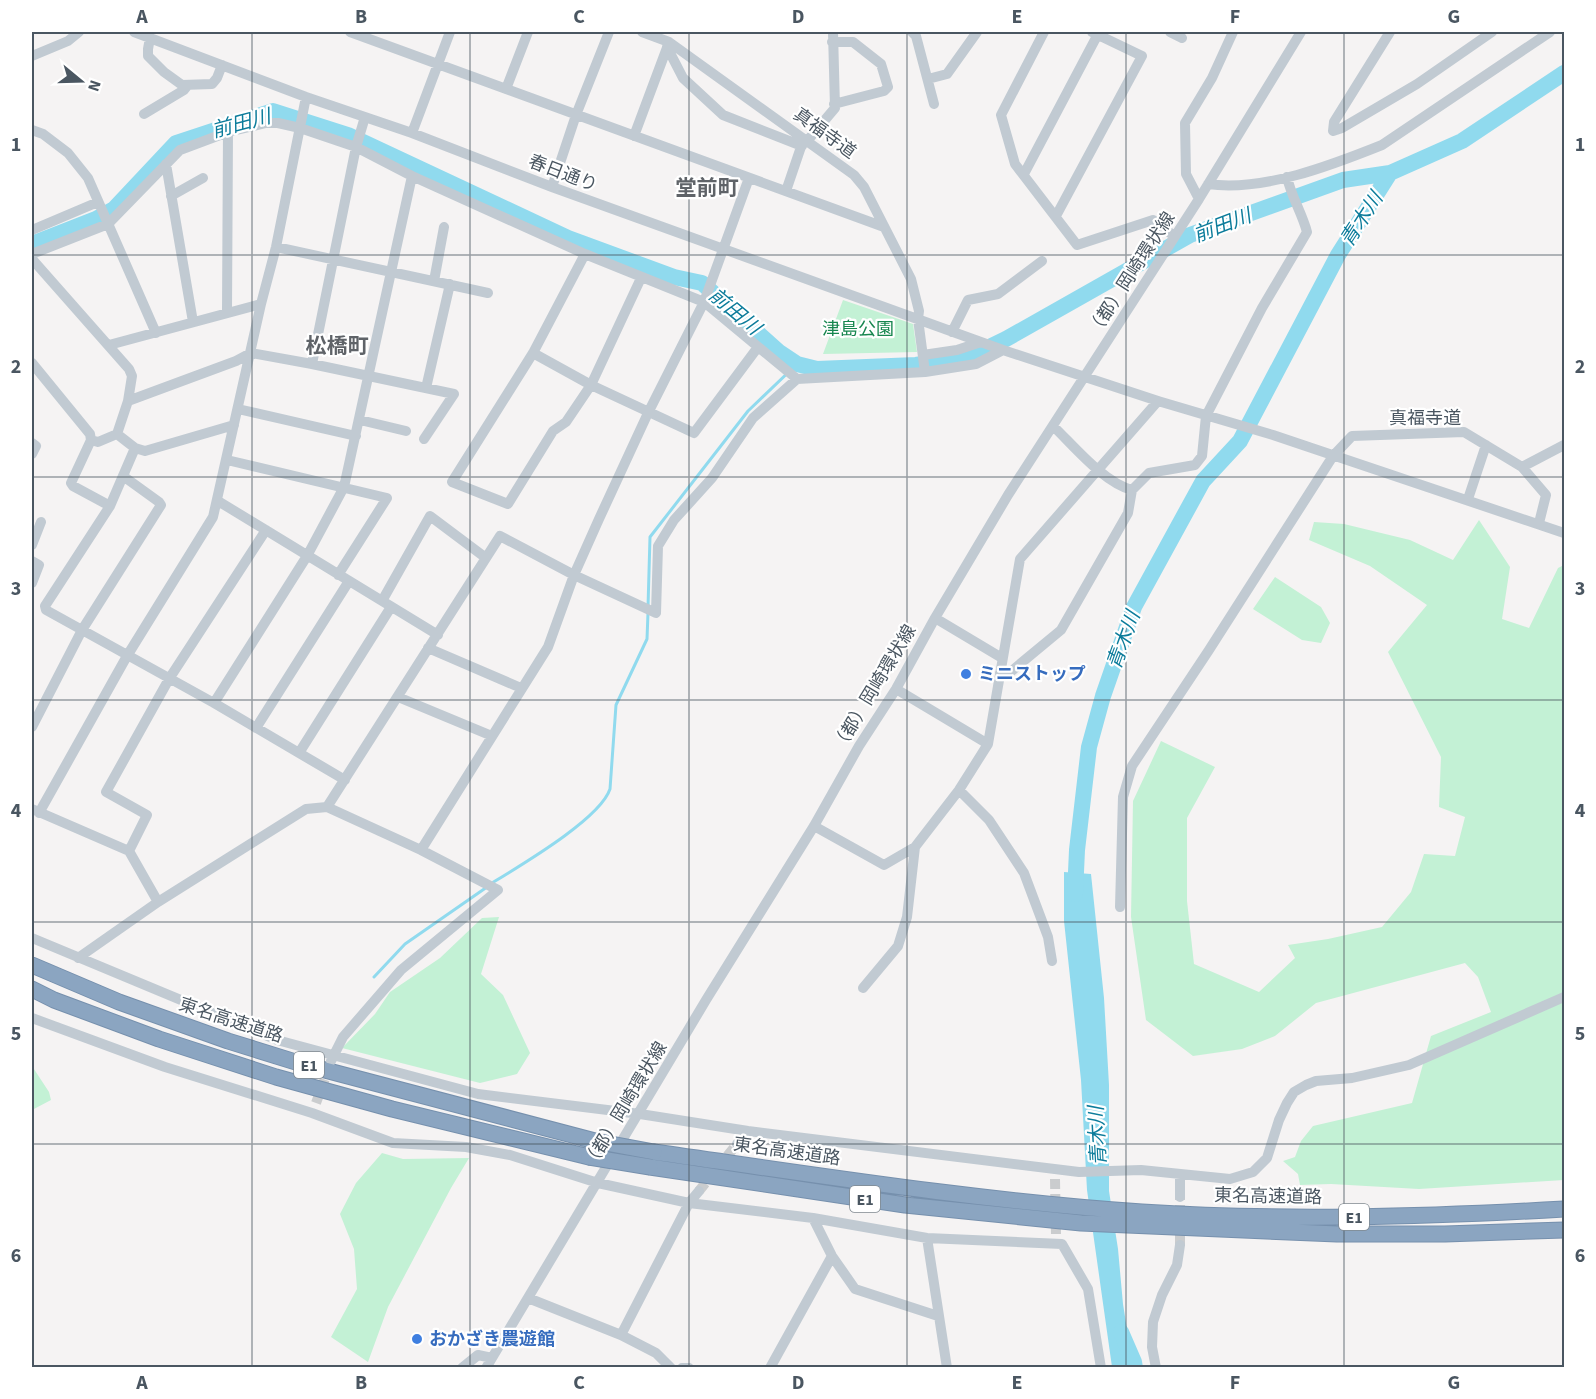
<svg xmlns="http://www.w3.org/2000/svg" width="1596" height="1399" viewBox="0 0 1596 1399" font-family="'Source Sans 3','Noto Sans JP',sans-serif">
<style>
.green{fill:#c3f1d5}
.water{fill:#90daee}
.lines{fill:none;stroke-linecap:round;stroke-linejoin:round}
.stream{stroke:#90daee;stroke-width:3}
.river{stroke:#90daee;stroke-width:16}
.minor-tunnel{stroke:#caccce;stroke-width:10;stroke-dasharray:10 5;stroke-linecap:butt}
.highway-casing{stroke:#7690ad;stroke-width:17}
.minor{stroke:#c1cad2;stroke-width:10}
.highway{stroke:#8ba5c1;stroke-width:15}
.highway-bridge-casing{stroke:#7690ad;stroke-width:17;stroke-linecap:butt}
.highway-bridge{stroke:#8ba5c1;stroke-width:15}
.grid{fill:none;stroke:#4a5661;stroke-width:1.5;stroke-opacity:0.55}
.shop-dot{fill:#3f7fe0;stroke:#fff;stroke-width:2}
.labels{text-anchor:middle;stroke-width:4.5;stroke-linejoin:round;paint-order:stroke}
.shield{fill:#fff;stroke:#808990;stroke-width:1.5}
.shield-label{font-size:16px;font-weight:bold;fill:#4a5661}
.street-label{font-size:18px;fill:#4a5661;stroke:#fff}
.park-label{font-size:18px;fill:#17864f;stroke:#fff}
.shop-label{font-size:18px;font-weight:bold;fill:#366cbe;stroke:#fff;text-anchor:start}
.water-label{font-size:20px;font-style:italic;fill:#0c7c9b;stroke:#fff}
.quarter-label{font-size:21px;font-weight:bold;fill:#5f6368;stroke:#fff}
.neatline{fill:none;stroke:#4a5661;stroke-width:2}
.grid-label{font-size:20px;text-anchor:middle;font-weight:bold;fill:#4a5661}
</style>
<rect width="100%" height="100%" fill="#f5f3f3"/>
<!-- green -->
<path class="green" d="M 843,300 L 913,324 L 917,352 L 823,354 Z
M 1479,520 L 1510,567 L 1502,619 L 1529,628 L 1558,568 L 1564,565 L 1564,1180 L 1419,1189 L 1331,1184 L 1300,1185 L 1298,1174 L 1283,1161 L 1295,1157 L 1301,1141 L 1313,1126 L 1412,1103 L 1431,1036 L 1491,1012 L 1478,977 L 1465,963 L 1316,1003 L 1275,1036 L 1242,1049 L 1193,1056 L 1146,1020 L 1131,917 L 1133,801 L 1161,741 L 1215,767 L 1187,818 L 1187,901 L 1194,964 L 1259,992 L 1295,958 L 1288,945 L 1328,939 L 1382,927 L 1411,892 L 1424,854 L 1455,856 L 1465,817 L 1439,807 L 1441,757 L 1388,652 L 1427,605 L 1370,566 L 1309,540 L 1314,522 L 1344,524 L 1410,540 L 1453,560 Z
M 1275,577 L 1321,607 L 1330,623 L 1321,643 L 1302,640 L 1253,609 Z
M 499,917 L 481,974 L 503,995 L 530,1053 L 517,1074 L 480,1083 L 342,1048 L 375,1014 L 390,992 L 440,958 L 482,918 Z
M 32,1066 L 49,1092 L 51,1100 L 32,1110 Z
M 382,1153 L 403,1159 L 469,1158 L 451,1188 L 388,1307 L 368,1362 L 331,1337 L 357,1289 L 354,1249 L 340,1214 L 356,1183 Z"/>
<!-- water -->
<path class="water" d="M 1064,872 L 1091,874 L 1104,998 L 1109,1085 L 1109,1191 L 1118,1249 L 1123,1304 L 1133,1367 L 1112,1367 L 1087,1190 L 1081,1080 L 1064,921 Z"/>
<g class="lines">
<!-- stream -->
<path class="stream" d="M 648,607 L 650,537 L 748,411 L 797,364
M 492,883 C 521,865 600,819 610,789 L 616,705 L 647,639 L 648,613
M 374,977 L 405,944 L 487,887"/>
<!-- river -->
<path class="river" d="M 32,244 L 96,219 L 114,209 L 176,143 L 273,111 L 348,135 L 568,238 L 674,277 L 702,283 L 779,352 L 797,364 L 817,369 L 916,365 L 971,356 L 1006,339 L 1190,235 L 1343,180 L 1390,173
M 1075,894 L 1077,850 L 1089,747 L 1103,696 L 1134,607 L 1203,481 L 1240,441 L 1338,255 L 1390,173 L 1462,141 L 1564,73
M 1121,1332 L 1134,1362 L 1135,1368"/>
<!-- minor-tunnel -->
<path class="minor-tunnel" d="M 316,1103 L 330,1065
M 1055,1179 L 1056,1235
M 699,1191 L 737,1144
M 1180,1245 L 1180,1197"/>
<!-- highway casing -->
<g class="highway-casing">
<path id="highway" d="M 32,965 L 119,1002 L 228,1041 L 302,1064 L 595,1141
M 32,989 L 54,1000 L 159,1039 L 276,1077 L 392,1109 L 589,1157
M 654,1152 C 816,1175 979,1201 1142,1212 C 1283,1221 1424,1217 1564,1209
M 650,1167 L 905,1205 L 1081,1223 L 1337,1234 L 1445,1234 L 1564,1230"/>
</g>
<!-- minor -->
<path class="minor" d="M 134,32 L 306,97 L 412,133 L 552,187 L 1003,350 L 1158,401 L 1273,435 L 1564,533
M 350,32 L 884,227
M 642,32 L 669,42 L 854,175 L 864,187 L 911,279 L 919,311 L 918,319 L 925,372
M 912,32 L 916,36 L 934,104
M 1044,32 L 1001,115 L 1015,164 L 1077,245 L 1153,220 L 1174,236
M 1170,32 L 1182,38
M 1390,32 L 1334,122 L 1333,131 L 1342,128 L 1417,84 L 1492,32
M 150,38 L 148,49 L 148,56 L 164,72 L 182,85 L 212,84 L 217,78 L 222,65
M 832,42 L 853,42 L 881,64 L 888,87 L 884,91 L 834,104
M 667,47 L 683,78 L 723,115 L 802,146
M 32,56 L 68,41 L 79,32
M 928,79 L 947,74 L 977,32
M 506,89 L 528,32
M 144,114 L 184,90 L 188,85
M 32,130 L 43,134 L 68,153 L 88,178 L 156,333
M 412,133 L 450,32
M 634,136 L 668,45
M 808,140 L 835,108 L 833,32
M 166,164 L 193,322
M 1024,174 L 1098,34
M 1208,184 C 1263,192 1332,165 1382,145 L 1550,32
M 552,187 L 576,115 L 609,32
M 786,191 L 803,141
M 171,196 L 203,178
M 1199,199 L 1186,174 L 1185,123 L 1212,78 L 1233,32
M 1056,216 L 1142,56 L 1092,32
M 32,230 L 98,202
M 276,247 L 488,293
M 32,254 L 108,224 L 180,150 L 228,132 L 266,123 L 278,123 L 300,128 L 356,147 L 412,176 L 585,254 L 704,302 L 797,379
M 585,254 L 533,353 L 452,482 L 508,504 L 553,431 L 566,422 L 591,385 L 641,278
M 32,259 L 129,369 L 132,376 L 128,401 L 236,361 L 251,353 L 312,364 L 454,394 L 424,439
M 434,281 L 444,227
M 227,312 L 228,132
M 952,332 L 968,300 L 998,294 L 1042,261
M 109,345 L 261,304
M 533,353 L 591,385 L 694,433 L 758,347
M 923,355 L 957,350 L 981,342
M 32,363 L 90,434 L 91,440 L 71,483 L 73,486 L 110,506
M 312,364 L 356,147 L 365,117
M 426,388 L 450,284
M 238,409 L 356,436
M 360,420 L 406,431
M 1053,426 C 1074,446 1103,482 1132,490 L 1149,473 L 1195,465 L 1202,456 L 1206,416 L 1262,308 L 1307,232 C 1302,213 1291,196 1287,177
M 117,434 L 128,401
M 91,440 L 98,442 L 117,434 L 135,448 L 145,451 L 234,425
M 32,443 L 36,446 L 32,454
M 135,448 L 110,506 L 45,606 L 46,610 L 214,703 L 345,780
M 227,460 L 387,498 L 338,575
M 1522,467 L 1564,445
M 1468,499 L 1486,445
M 218,501 L 438,635
M 32,545 L 41,522
M 32,561 L 39,565 L 32,583
M 382,601 L 430,516 L 486,558
M 935,618 L 1002,658
M 428,648 L 521,688
M 1000,673 L 1008,674 L 1061,630 L 1128,513 L 1132,490
M 896,689 L 988,744
M 398,697 L 492,736
M 214,703 L 307,556 L 344,487 L 412,176
M 32,727 L 82,630 L 161,505 L 159,502 L 123,476
M 256,728 L 349,581
M 299,753 L 391,607
M 959,790 L 989,820 L 1024,873 L 1048,937 L 1052,961
M 327,807 L 500,536 L 574,575 L 656,613 L 658,546 L 674,520 L 712,478 L 753,418 L 797,379 L 925,372 L 976,364 L 1003,350
M 32,809 L 129,851 L 158,902
M 39,813 L 127,656 L 213,517 L 261,304 L 276,247 L 306,97
M 814,826 L 884,865 L 915,847
M 421,850 L 548,647 L 574,575 L 599,519 L 648,413 L 704,302 L 749,178
M 129,851 L 147,815 L 106,792 L 169,679 L 266,530
M 1120,907 L 1123,797 L 1132,766 L 1209,650 L 1333,456 L 1352,436 L 1464,432 L 1522,467 L 1546,495 L 1539,523
M 32,938 L 277,1040 L 478,1094 L 640,1114 L 748,1131 L 1079,1172 L 1141,1170 L 1230,1179 L 1253,1172 L 1267,1158 L 1279,1120 L 1287,1103 L 1294,1092 L 1306,1085 L 1316,1081 L 1352,1078 L 1409,1065 L 1564,997
M 78,958 L 158,902 L 306,809 L 327,807 L 421,850 L 498,890 L 401,970 L 343,1037 L 331,1061
M 863,988 L 898,946 L 907,917 L 915,847 L 959,790 L 988,744 L 1020,559 L 1158,401
M 32,1018 L 165,1067 L 312,1113 L 393,1143 L 466,1147 L 510,1155 L 598,1183 L 689,1203 L 813,1218 L 927,1238 L 1062,1244 L 1088,1289 L 1101,1368
M 737,1144 L 748,1131
M 1180,1175 L 1180,1197
M 813,1218 L 832,1256 L 855,1289 L 938,1316
M 927,1238 L 947,1368
M 528,1298 L 621,1335 L 656,1353 L 671,1368
M 621,1335 L 689,1203 L 699,1191
M 462,1368 L 478,1355 L 492,1358
M 486,1368 L 706,1000 L 814,826 L 859,746 L 896,689 L 935,618 L 1008,495 L 1199,199 L 1301,32
M 682,1368 L 689,1368
M 770,1368 L 832,1256
M 1156,1368 L 1152,1347 L 1153,1322 L 1162,1295 L 1177,1265 L 1180,1245"/>
<!-- highway -->
<use href="#highway" class="highway"/>
<!-- highway-bridge casing -->
<g class="highway-bridge-casing">
<path id="highway-bridge" d="M 595,1141 L 654,1152
M 589,1157 L 650,1167"/>
</g>
<!-- highway-bridge -->
<use href="#highway-bridge" class="highway-bridge"/>
</g>
<!-- grid -->
<path class="grid" d="M 252,32 L 252,1368M 470,32 L 470,1368M 689,32 L 689,1368M 907,32 L 907,1368M 1126,32 L 1126,1368M 1344,32 L 1344,1368M 32,255 L 1564,255M 32,477 L 1564,477M 32,700 L 1564,700M 32,922 L 1564,922M 32,1144 L 1564,1144"/>
<!-- markers -->
<g class="shop-dot">
<circle cx="966" cy="674" r="6"/>
<circle cx="417" cy="1339" r="6"/>
</g>
<g class="labels">
<!-- shield labels -->
<g class="shield">
<rect x="294" y="1052" width="30" height="26" rx="4.5"/>
<rect x="850" y="1186" width="30" height="26" rx="4.5"/>
<rect x="1339" y="1204" width="30" height="26" rx="4.5"/>
</g>
<g class="shield-label">
<text x="309" y="1071">E1</text>
<text x="865" y="1205">E1</text>
<text x="1354" y="1223">E1</text>
</g>
<!-- street labels -->
<g class="street-label">
<text transform="translate(825 133) rotate(36)" y="6">真福寺道</text>
<text transform="translate(563 173) rotate(21)" y="6">春日通り</text>
<text transform="translate(1131 274) rotate(-57)" y="6">（都）岡崎環状線</text>
<text x="1425" y="424">真福寺道</text>
<text transform="translate(874 688) rotate(-59)" y="6">（都）岡崎環状線</text>
<text transform="translate(231 1020) rotate(18)" y="6">東名高速道路</text>
<text transform="translate(625 1105) rotate(-59)" y="6">（都）岡崎環状線</text>
<text transform="translate(787 1151) rotate(8)" y="6">東名高速道路</text>
<text transform="translate(1268 1196) rotate(1)" y="6">東名高速道路</text>
</g>
<!-- park labels -->
<g class="park-label">
<text x="858" y="335">津島公園</text>
</g>
<!-- shop labels -->
<g class="shop-label">
<text x="978" y="680">ミニストップ</text>
<text x="429" y="1345">おかざき農遊館</text>
</g>
<!-- water labels -->
<g class="water-label">
<text transform="translate(241 123) rotate(-15)" y="7">前田川</text>
<text transform="translate(1361 219) rotate(-57)" y="7">青木川</text>
<text transform="translate(1222 225) rotate(-21)" y="7">前田川</text>
<text transform="translate(735 311) rotate(40)" y="7">前田川</text>
<text transform="translate(1123 640) rotate(-70)" y="7">青木川</text>
<text transform="translate(1097 1136) rotate(-93)" y="7">青木川</text>
</g>
<!-- quarter labels -->
<g class="quarter-label">
<text x="707" y="195">堂前町</text>
<text x="337" y="353">松橋町</text>
</g>
</g>
<!-- border -->
<rect width="1596" height="1399" fill="none" stroke="#ffffff" stroke-width="66"/>
<!-- north arrow -->
<g transform="translate(81 81) rotate(109)" stroke="#ffffff" stroke-width="4.5" paint-order="stroke">
<path d="M0-4.5L10 22L0 15L-10 22Z" fill="#4a5661"/>
<text y="-9" font-size="16" font-weight="bold" text-anchor="middle" fill="#4a5661">N</text>
</g>
<rect x="33" y="33" width="1530" height="1333" class="neatline"/>
<g class="grid-label">
<text x="142" y="23">A</text>
<text x="361" y="23">B</text>
<text x="579" y="23">C</text>
<text x="798" y="23">D</text>
<text x="1017" y="23">E</text>
<text x="1235" y="23">F</text>
<text x="1454" y="23">G</text>
<text x="16" y="151">1</text>
<text x="1580" y="151">1</text>
<text x="16" y="373">2</text>
<text x="1580" y="373">2</text>
<text x="16" y="595">3</text>
<text x="1580" y="595">3</text>
<text x="16" y="817">4</text>
<text x="1580" y="817">4</text>
<text x="16" y="1040">5</text>
<text x="1580" y="1040">5</text>
<text x="16" y="1262">6</text>
<text x="1580" y="1262">6</text>
<text x="142" y="1389">A</text>
<text x="361" y="1389">B</text>
<text x="579" y="1389">C</text>
<text x="798" y="1389">D</text>
<text x="1017" y="1389">E</text>
<text x="1235" y="1389">F</text>
<text x="1454" y="1389">G</text>
</g>
</svg>
